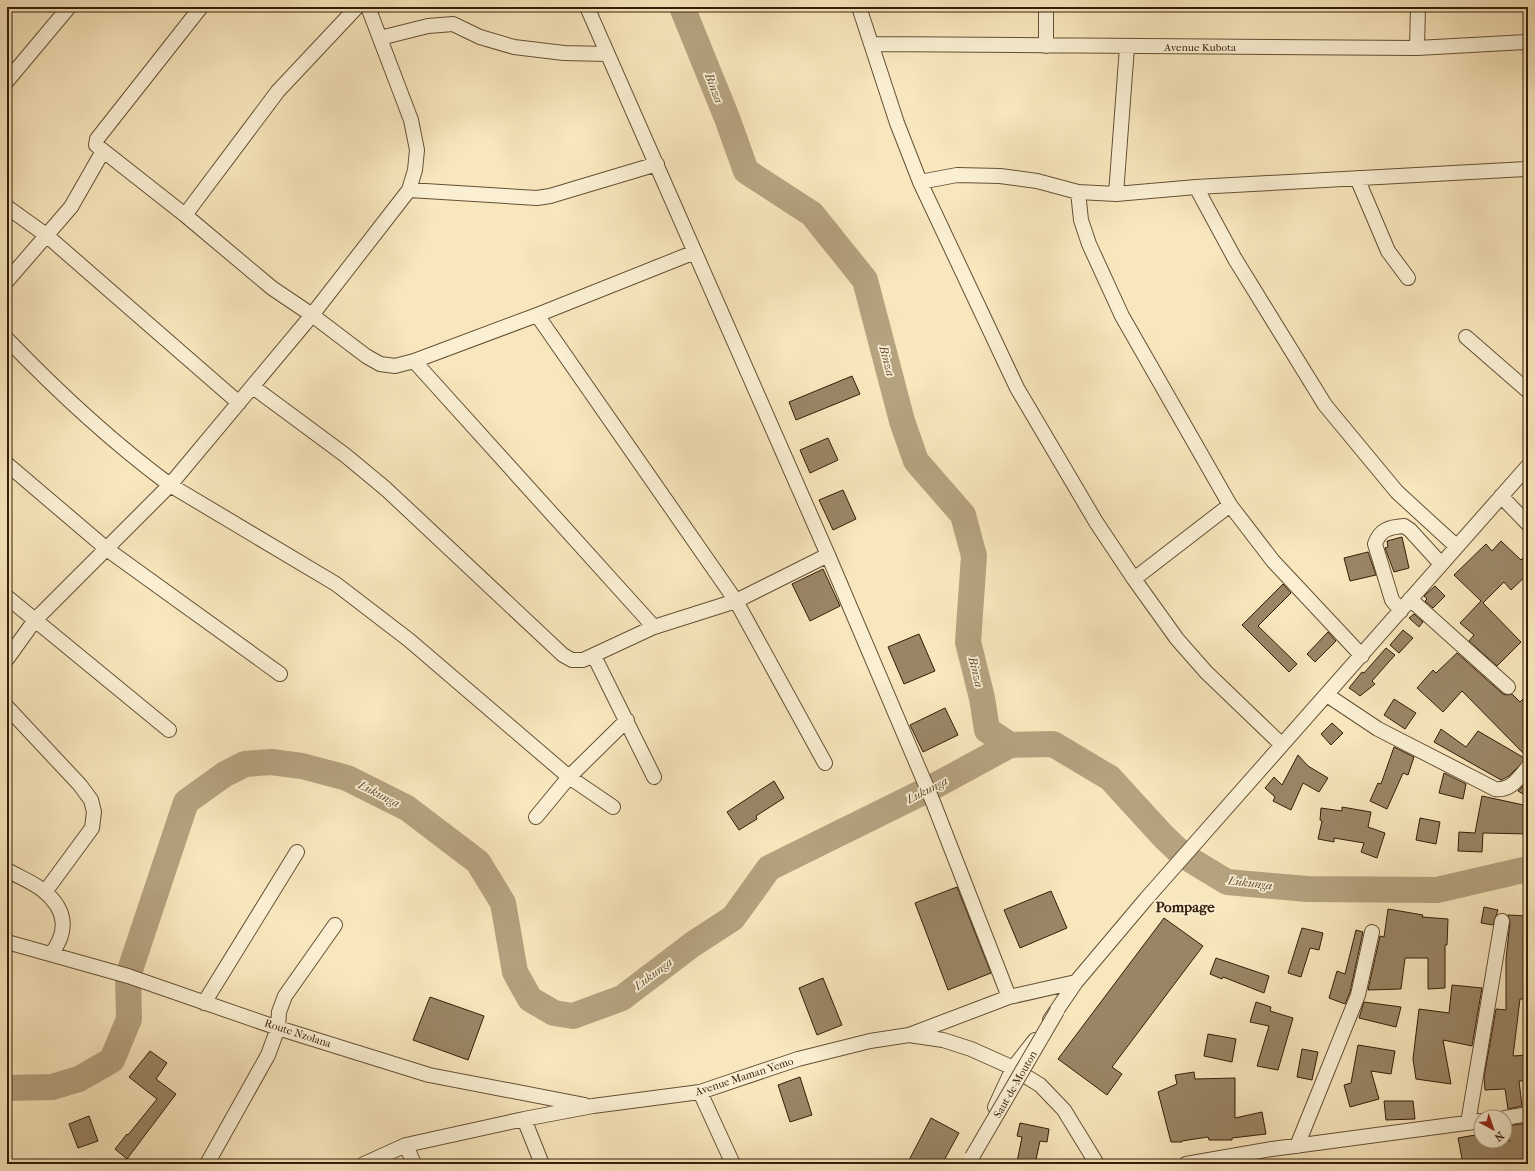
<svg xmlns="http://www.w3.org/2000/svg" width="1535" height="1171" viewBox="0 0 1535 1171" font-family="'IM FELL French Canon',serif">
<style>
.lines{fill:none;stroke-linecap:round;stroke-linejoin:round}
.river{stroke:#b5a27f;stroke-width:26}
.building{fill:#9a8666;stroke:#341e08}
.minor-casing{stroke:#655035;stroke-width:16}
.minor{stroke:#faefd3;stroke-width:14}
.minor-bridge-casing{stroke:#655035;stroke-width:16;stroke-linecap:butt}
.minor-bridge{stroke:#faefd3;stroke-width:14}
.labels{text-anchor:middle;stroke-width:3.5;stroke-linejoin:round;paint-order:stroke}
.street-label{font-size:11px;fill:#341e08;stroke:#faefd3}
.water-label{font-size:12px;font-style:italic;fill:#614c32;stroke:#faefd3}
.district-label{font-size:15px;font-weight:bold;fill:#341e08;stroke:#faefd3}
</style>
<rect width="100%" height="100%" fill="#f8e6bc"/>
<filter id="stains"><feTurbulence type="fractalNoise" baseFrequency=".005" numOctaves="4"/><feColorMatrix values="0 0 0 0 .2 0 0 0 0 .09 0 0 0 0 .02 0 0 0 .5 -.17"/></filter>
<radialGradient id="worn" r=".72"><stop offset=".6" stop-color="#630" stop-opacity="0"/><stop offset="1" stop-color="#630" stop-opacity=".3"/></radialGradient>
<g class="lines">
<!-- river -->
<path class="river" d="M 682,7 L 727,118 L 746,171 L 812,214 L 865,280 L 902,421 L 916,461 L 963,515 L 974,556 L 968,642 L 982,698 L 987,730 L 1010,745
M 7,1088 L 52,1087 L 79,1079 L 112,1060 L 129,1019 L 128,976 L 186,802 L 225,774 L 245,764 L 271,762 L 302,766 L 347,778 L 407,808 L 478,862 L 503,903 L 515,972 L 530,999 L 554,1013 L 573,1016 L 622,998 L 693,944 L 733,918 L 769,868 L 929,789 L 1010,745 L 1053,744 L 1110,778 L 1163,836 L 1184,856 L 1227,882 L 1307,889 L 1437,890 L 1528,869"/>
</g>
<!-- building -->
<path class="building" d="M 852,376 L 860,394 L 796,420 L 789,402 Z
M 828,438 L 838,460 L 810,473 L 800,450 Z
M 843,490 L 856,519 L 833,530 L 819,500 Z
M 1402,537 L 1409,568 L 1394,572 L 1385,548 L 1388,547 L 1387,541 Z
M 1501,541 L 1521,560 L 1528,553 L 1528,574 L 1511,590 L 1504,582 L 1483,603 L 1521,642 L 1497,666 L 1469,641 L 1474,635 L 1460,623 L 1481,601 L 1454,575 L 1486,544 L 1492,551 Z
M 1368,552 L 1376,575 L 1350,581 L 1344,558 Z
M 823,569 L 840,606 L 810,621 L 792,584 Z
M 1283,584 L 1291,593 L 1258,626 L 1297,664 L 1289,672 L 1242,625 Z
M 1435,586 L 1445,596 L 1433,608 L 1425,601 L 1427,599 L 1424,596 Z
M 1414,614 L 1423,622 L 1419,627 L 1409,618 Z
M 1403,630 L 1413,638 L 1399,653 L 1390,645 Z
M 1328,632 L 1336,641 L 1315,662 L 1307,654 Z
M 919,634 L 935,671 L 904,684 L 888,647 Z
M 1386,648 L 1395,655 L 1372,681 L 1375,684 L 1360,696 L 1355,692 L 1349,688 L 1362,672 L 1364,673 Z
M 1457,653 L 1503,694 L 1507,695 L 1512,694 L 1520,702 L 1528,694 L 1528,758 L 1462,691 L 1443,712 L 1417,688 L 1433,670 L 1436,673 Z
M 1394,699 L 1416,713 L 1405,729 L 1384,715 Z
M 945,708 L 958,735 L 923,752 L 910,725 Z
M 1332,723 L 1343,733 L 1331,745 L 1321,734 Z
M 1441,729 L 1466,747 L 1478,731 L 1526,759 L 1509,776 L 1501,780 L 1434,742 Z
M 1394,747 L 1414,757 L 1408,775 L 1403,773 L 1387,809 L 1370,801 L 1378,783 L 1381,784 Z
M 1298,755 L 1308,766 L 1328,778 L 1319,792 L 1303,783 L 1291,810 L 1273,801 L 1275,797 L 1265,788 L 1274,777 L 1282,785 Z
M 1444,773 L 1466,784 L 1463,799 L 1439,793 Z
M 774,781 L 784,798 L 756,816 L 757,819 L 739,830 L 727,812 Z
M 1528,781 L 1528,797 L 1518,791 Z
M 1482,796 L 1528,806 L 1528,834 L 1483,833 L 1482,852 L 1458,851 L 1459,832 L 1475,833 Z
M 1342,807 L 1371,812 L 1368,827 L 1385,833 L 1377,858 L 1361,852 L 1364,843 L 1334,838 L 1334,842 L 1318,839 L 1322,821 L 1320,820 L 1321,808 L 1342,811 Z
M 1420,818 L 1440,822 L 1436,844 L 1416,840 Z
M 957,887 L 991,973 L 948,990 L 915,903 Z
M 1051,891 L 1067,928 L 1020,948 L 1004,910 Z
M 1484,907 L 1498,910 L 1493,925 L 1481,923 Z
M 1388,909 L 1423,915 L 1422,917 L 1448,919 L 1447,945 L 1445,945 L 1445,988 L 1428,989 L 1428,958 L 1405,958 L 1401,989 L 1368,990 L 1380,936 L 1384,937 Z
M 1508,915 L 1528,916 L 1528,999 L 1520,999 L 1513,1056 L 1528,1055 L 1528,1081 L 1519,1081 L 1522,1106 L 1508,1109 L 1505,1089 L 1485,1090 L 1484,1077 L 1496,1009 L 1506,1010 L 1506,959 L 1510,922 Z
M 1164,918 L 1203,946 L 1112,1067 L 1122,1074 L 1107,1095 L 1058,1059 Z
M 1302,928 L 1323,933 L 1319,950 L 1310,948 L 1301,977 L 1288,973 Z
M 1356,930 L 1363,932 L 1350,992 L 1345,1004 L 1329,998 L 1337,971 L 1345,974 Z
M 1216,958 L 1269,976 L 1264,993 L 1223,977 L 1222,979 L 1210,974 Z
M 823,978 L 842,1025 L 817,1035 L 799,988 Z
M 1452,985 L 1482,988 L 1472,1046 L 1443,1040 L 1451,1084 L 1416,1079 L 1413,1059 L 1419,1009 L 1449,1013 Z
M 430,997 L 484,1016 L 468,1060 L 413,1040 Z
M 1256,1002 L 1271,1007 L 1270,1011 L 1293,1018 L 1278,1070 L 1257,1066 L 1269,1026 L 1250,1022 Z
M 1364,1002 L 1401,1007 L 1396,1027 L 1359,1018 Z
M 1208,1034 L 1236,1039 L 1232,1062 L 1204,1056 Z
M 1358,1045 L 1395,1051 L 1391,1074 L 1371,1071 L 1379,1099 L 1350,1107 L 1344,1085 L 1351,1083 Z
M 1302,1049 L 1318,1052 L 1312,1080 L 1297,1077 Z
M 150,1051 L 167,1063 L 156,1079 L 176,1094 L 127,1159 L 115,1149 L 127,1134 L 128,1135 L 157,1099 L 129,1077 Z
M 1194,1072 L 1195,1079 L 1235,1078 L 1235,1118 L 1262,1112 L 1266,1134 L 1232,1138 L 1232,1140 L 1209,1140 L 1208,1137 L 1182,1141 L 1182,1142 L 1171,1142 L 1158,1092 L 1177,1084 L 1175,1075 Z
M 800,1077 L 812,1115 L 790,1122 L 778,1085 Z
M 1384,1101 L 1413,1101 L 1415,1119 L 1386,1120 Z
M 89,1116 L 98,1141 L 78,1148 L 69,1124 Z
M 931,1118 L 959,1133 L 942,1164 L 907,1164 Z
M 1020,1123 L 1049,1129 L 1047,1142 L 1040,1141 L 1035,1164 L 1017,1162 L 1022,1137 L 1017,1136 Z
M 1528,1123 L 1528,1164 L 1463,1164 L 1458,1138 L 1481,1134 L 1481,1141 L 1510,1141 L 1507,1126 Z"/>
<g class="lines">
<!-- minor casing -->
<g class="minor-casing">
<path id="minor" d="M 201,7 L 97,139 L 96,145 L 185,215 L 272,288 L 312,315 L 366,356 L 380,364 L 395,366 L 414,361 L 537,315 L 695,252
M 587,7 L 828,555 L 933,802 L 1009,997
M 859,7 L 897,123 L 920,182 L 1017,388 L 1096,522 L 1134,579 L 1177,639 L 1206,672 L 1282,745
M 1046,7 L 1046,46
M 380,38 L 428,26 L 453,24 L 480,37 L 514,47 L 564,53 L 606,54
M 872,44 L 1417,48 L 1528,42
M 1417,48 L 1418,7
M 7,81 L 69,7
M 1357,178 L 1388,251 L 1408,278
M 920,182 L 957,175 L 1000,176 L 1037,181 L 1078,192 L 1116,194 L 1196,187 L 1528,169
M 1196,187 L 1235,259 L 1325,405 L 1397,492 L 1456,546
M 409,190 L 537,198 L 550,196 L 657,164
M 1078,192 L 1081,220 L 1089,244 L 1122,316 L 1230,505 L 1273,561 L 1362,656
M 1116,194 L 1127,47
M 7,207 L 46,235 L 239,403
M 185,215 L 278,91 L 357,7
M 7,281 L 71,207 L 103,151
M 537,315 L 736,601 L 825,763
M 1466,337 L 1528,391
M 7,339 C 57,391 112,442 170,485 L 336,584 L 409,640 L 569,777 L 613,807
M 414,361 L 654,627
M 253,387 L 345,455 L 386,489 L 563,655 L 572,660 L 583,660 L 654,627 L 736,601 L 828,555
M 7,464 L 108,550 L 280,674
M 1501,496 L 1528,524
M 1134,579 L 1230,505
M 7,597 L 169,730
M 1410,599 L 1508,687
M 1401,611 L 1392,600 L 1375,544 C 1380,529 1390,527 1404,526 L 1410,530 L 1441,564
M 594,656 L 654,777
M 7,659 L 35,620 L 170,485 L 312,315 L 409,190 L 415,170 L 417,150 L 411,120 L 368,7
M 1327,695 L 1378,729 L 1495,789 C 1511,791 1519,778 1528,767
M 7,707 L 80,785 L 91,800 L 94,812 L 92,828 L 45,892
M 536,817 L 569,777 L 627,720
M 7,870 C 19,877 35,883 45,892 C 67,911 68,932 51,954
M 7,942 L 128,976 L 278,1028 L 429,1075 L 585,1105
M 204,1003 L 297,852
M 1050,1020 L 1076,982 L 1146,899 L 1528,466
M 909,1035 L 1009,997 L 1076,982
M 700,1092 L 733,1164
M 995,1107 L 1013,1068 L 1035,1040
M 1505,1118 L 1528,1114
M 524,1119 L 542,1164
M 1468,1123 L 1502,921
M 406,1145 L 414,1164
M 1297,1146 L 1358,995 L 1372,932
M 207,1164 L 268,1055 L 278,1028 L 279,1012 L 285,996 L 335,925
M 364,1164 L 406,1145 L 524,1119 L 593,1106 L 700,1092 L 798,1059 L 870,1041 L 909,1035 L 943,1040 L 971,1049 L 1009,1066 L 1040,1085 L 1064,1110 L 1097,1164
M 1186,1164 L 1272,1149 L 1481,1121"/>
</g>
<!-- minor -->
<use href="#minor" class="minor"/>
<!-- minor-bridge casing -->
<g class="minor-bridge-casing">
<path id="minor-bridge" d="M 972,1157 L 1057,1011"/>
</g>
<!-- minor-bridge -->
<use href="#minor-bridge" class="minor-bridge"/>
</g>
<g class="labels">
<!-- street labels -->
<g class="street-label">
<text x="1200" y="51">Avenue Kubota</text>
<text transform="translate(298 1033) rotate(18)" y="4">Route Nzolana</text>
<text transform="translate(744 1076) rotate(-18)" y="4">Avenue Maman Yemo</text>
<text transform="translate(1015 1084) rotate(-60)" y="4">Saut-de-Mouton</text>
</g>
<!-- water labels -->
<g class="water-label">
<text transform="translate(714 88) rotate(69)" y="4">Binza</text>
<text transform="translate(887 361) rotate(75)" y="4">Binza</text>
<text transform="translate(976 672) rotate(76)" y="4">Binza</text>
<text transform="translate(927 790) rotate(-27)" y="4">Lukunga</text>
<text transform="translate(379 794) rotate(27)" y="4">Lukunga</text>
<text transform="translate(1250 883) rotate(7)" y="4">Lukunga</text>
<text transform="translate(653 974) rotate(-37)" y="4">Lukunga</text>
</g>
<!-- district labels -->
<g class="district-label">
<text x="1185" y="912">Pompage</text>
</g>
</g>
<!-- margin -->
<rect width="1535" height="1171" fill="none" stroke="#f8e6bc" stroke-width="24"/>
<rect x="8" y="8" width="1519" height="1155" fill="none" stroke="#341e08" stroke-width="2"/>
<rect x="12" y="12" width="1511" height="1147" fill="none" stroke="#341e08"/>
<!-- north arrow -->
<g transform="translate(1493 1129) rotate(140)"><circle r="19" fill="#faefd3" stroke="#ab9b82"/>
<path d="M0-3L7 15L0 10L-7 15Z" fill="#8f2418"/>
<text y="-6" font-size="11" font-weight="bold" text-anchor="middle" fill="#341e08">N</text>
</g>
<rect width="100%" height="100%" filter="url(#stains)"/>
<rect width="100%" height="100%" fill="url(#worn)"/>
</svg>
